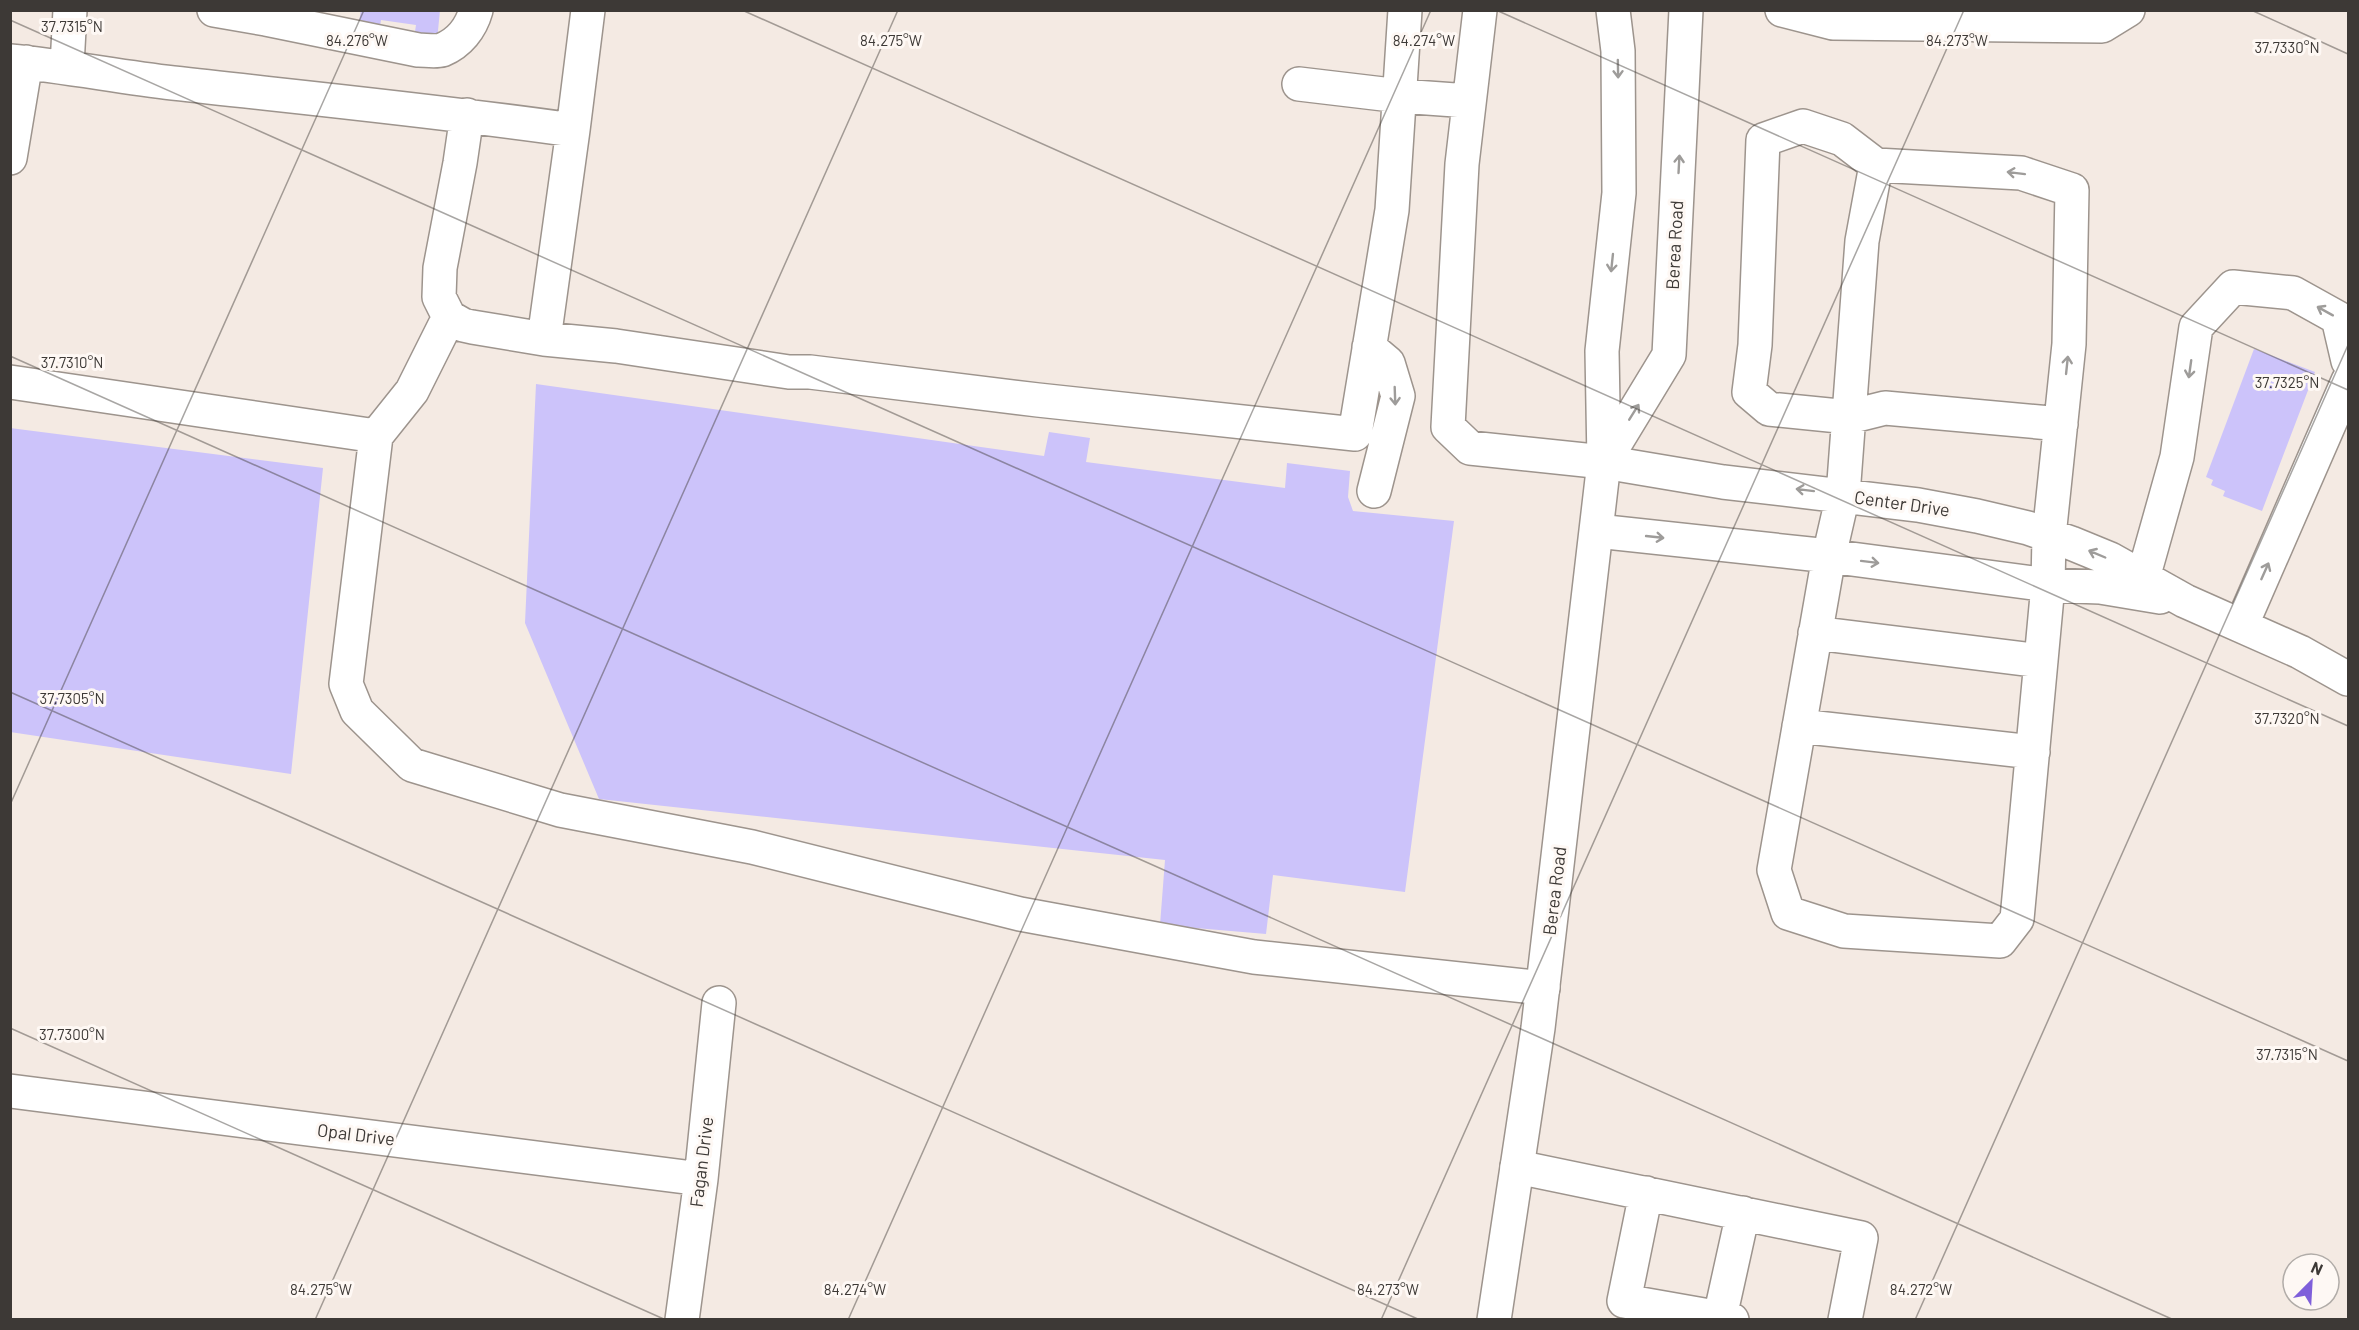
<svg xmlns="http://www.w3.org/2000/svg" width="2359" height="1330" viewBox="0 0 2359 1330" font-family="Barlow,sans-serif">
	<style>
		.building { fill: #ccc3fa }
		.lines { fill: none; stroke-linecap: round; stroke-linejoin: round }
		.minor-casing { stroke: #9d948d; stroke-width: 36 }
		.major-casing { stroke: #9d948d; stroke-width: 36 }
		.minor { stroke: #fff; stroke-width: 33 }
		.major { stroke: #fff; stroke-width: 33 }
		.oneway { stroke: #9e9c9a }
		.ticks { fill: none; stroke: #3d3936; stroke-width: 1.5; stroke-opacity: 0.45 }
		.labels { text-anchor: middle; stroke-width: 6; stroke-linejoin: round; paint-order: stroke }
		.street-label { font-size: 18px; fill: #3d3936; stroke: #fef8f4 }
		.ticks-label { font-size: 15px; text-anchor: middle; fill: #3d3936; stroke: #fef8f4; stroke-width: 6; stroke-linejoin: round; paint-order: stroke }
	</style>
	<rect width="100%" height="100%" fill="#f4eae3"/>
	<path class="building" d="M361,10H440L437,41L414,38L416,25L381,20L379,32L358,29Z
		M2254,349L2315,372L2262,511L2223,496L2225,491L2211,485L2213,480L2206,477Z
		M536,384L1044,456L1049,432L1090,438L1086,462L1285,488L1287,463L1350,471L1348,497L1353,511L1454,521L1405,892L1273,875L1266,934L1160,925L1165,860L599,799L525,623Z
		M10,428L323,468L291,774L10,732Z"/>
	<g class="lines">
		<g class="minor-casing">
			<path id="minor" d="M214,10L266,19L418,50C425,50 435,52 442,50C459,43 471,28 476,10
				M1480,10L1462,164L1448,427L1470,448L1604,462L1723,482L1918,505L1977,516L2028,528L2071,543L2110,559L2185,601L2300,652L2348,679
				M1782,10L1833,23L2102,26L2128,10
				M10,61C65,66 119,77 173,83C307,98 440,111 573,130L588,10
				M67,66L70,10
				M1299,84L1400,96L1469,101
				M467,115L460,163L440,268L439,297L449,317L463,325L472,327L544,339L616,346L789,372H810L1038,400L1355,434L1392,210L1405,10
				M10,158L26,62
				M1876,165L1862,241L1843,495L1829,556L1774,870L1788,913L1844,931L2000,941L2017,919L2048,585L2049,536L2069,344L2072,190L2021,173L1876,165L1842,139L1803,126L1763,140L1755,345L1749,392L1769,409L1849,417L1885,408L2061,424
				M544,339L573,130
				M1369,347L1388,363L1398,396L1374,491
				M10,382L376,436L412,391L449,317
				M376,436L346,684L357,711L412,765L560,810L752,847L1020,914L1254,957L1543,988
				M1597,531L1829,556L2048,585L2100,587L2160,597
				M2143,578L2177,457L2196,327L2233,287L2293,293L2338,318L2348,361
				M2242,624L2348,381
				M1815,633L2041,661
				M1799,726L2033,752
				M10,1091L701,1179
				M1517,1167L1861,1238L1845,1320
				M1646,1193L1624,1301L1732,1320
				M1720,1317L1743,1213
				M682,1320L701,1179L719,1003"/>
		</g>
		<g class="major-casing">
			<path id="major" d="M1604,462L1669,355L1686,10
				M1494,1320L1538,1028L1604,462L1602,351L1619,193L1618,51L1613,10"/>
		</g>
		<use href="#minor" class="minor"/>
		<use href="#major" class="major"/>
	</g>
	<defs><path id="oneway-shaft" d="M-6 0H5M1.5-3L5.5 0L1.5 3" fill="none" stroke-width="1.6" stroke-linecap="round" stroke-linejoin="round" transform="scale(1.5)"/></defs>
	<g class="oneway">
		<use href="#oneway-shaft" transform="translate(1618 69) rotate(89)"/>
		<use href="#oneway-shaft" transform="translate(1679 164) rotate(-87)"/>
		<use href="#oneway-shaft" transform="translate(2016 173) rotate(-173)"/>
		<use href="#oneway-shaft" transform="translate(1612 263) rotate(96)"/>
		<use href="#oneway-shaft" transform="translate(2325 311) rotate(-151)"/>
		<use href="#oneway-shaft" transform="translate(2067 365) rotate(-84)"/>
		<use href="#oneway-shaft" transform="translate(2190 369) rotate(98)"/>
		<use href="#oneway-shaft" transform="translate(1395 396) rotate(88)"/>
		<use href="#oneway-shaft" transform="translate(1634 412) rotate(-58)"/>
		<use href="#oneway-shaft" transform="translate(1805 490) rotate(-173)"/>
		<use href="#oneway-shaft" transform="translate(1655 537) rotate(6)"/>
		<use href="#oneway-shaft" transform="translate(2097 554) rotate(-157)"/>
		<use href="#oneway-shaft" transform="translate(1870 562) rotate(7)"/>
		<use href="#oneway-shaft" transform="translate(2265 571) rotate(-66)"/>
	</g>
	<path class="ticks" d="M742,10L2348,726M1496,10L2348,390M2251,10L2348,54M10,20L2348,1061M10,356L2174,1320M10,692L1420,1320M10,805L364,10M10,1028L666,1320M315,1320L898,10M848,1320L1431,10M1381,1320L1964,10M1915,1320L2348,345"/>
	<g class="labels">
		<g class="street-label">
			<text transform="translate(1675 245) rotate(-87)" y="6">Berea Road</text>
			<text transform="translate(1902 504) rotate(8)" y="6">Center Drive</text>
			<text transform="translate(1555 891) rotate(-83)" y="6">Berea Road</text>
			<text transform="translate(356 1135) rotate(7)" y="6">Opal Drive</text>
			<text transform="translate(702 1162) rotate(-83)" y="6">Fagan Drive</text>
		</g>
	</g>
	<g class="ticks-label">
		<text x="72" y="32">37.7315°N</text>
		<text x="357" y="46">84.276°W</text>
		<text x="891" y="46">84.275°W</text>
		<text x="1424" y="46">84.274°W</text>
		<text x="1957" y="46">84.273°W</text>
		<text x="2287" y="53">37.7330°N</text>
		<text x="72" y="368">37.7310°N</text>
		<text x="2287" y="388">37.7325°N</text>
		<text x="72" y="704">37.7305°N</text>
		<text x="2287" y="724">37.7320°N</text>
		<text x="72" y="1040">37.7300°N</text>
		<text x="2287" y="1060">37.7315°N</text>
		<text x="321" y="1295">84.275°W</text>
		<text x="855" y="1295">84.274°W</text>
		<text x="1388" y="1295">84.273°W</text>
		<text x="1921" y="1295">84.272°W</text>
	</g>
	<rect width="2359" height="1330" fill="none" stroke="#3d3936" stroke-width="24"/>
	<g transform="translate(2311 1282) rotate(24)"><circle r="28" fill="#fef8f4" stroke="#b1aca8" stroke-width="1.5"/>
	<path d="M0-4.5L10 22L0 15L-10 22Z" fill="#7f5fda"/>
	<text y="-9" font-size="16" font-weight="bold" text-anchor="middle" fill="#3d3936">N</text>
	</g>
</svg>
